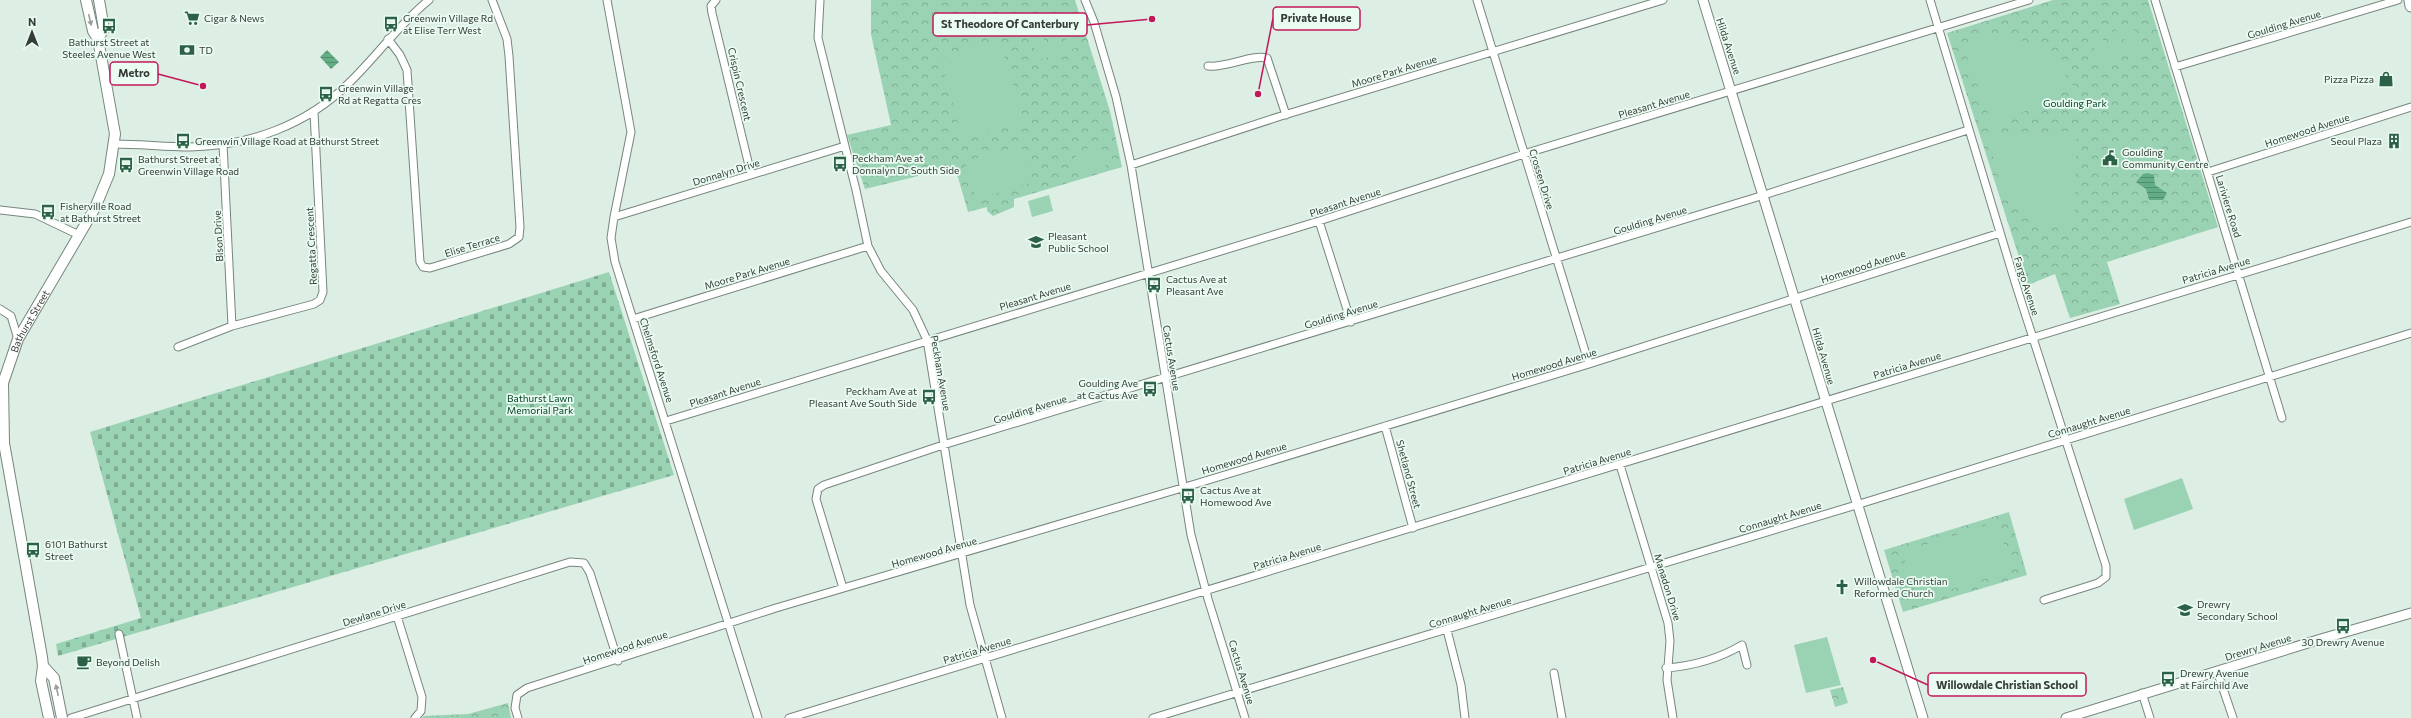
<svg xmlns="http://www.w3.org/2000/svg" width="2411" height="718" viewBox="0 0 2411 718" font-family="Commissioner,sans-serif">
	<style>
		.cemetery { fill: url(#cemetery-stones) }
		.park { fill: url(#park-crowns) }
		.pitch { fill: #9ad3b3 }
		.water { fill: url(#water-rules) }
		.lines { fill: none; stroke-linecap: round; stroke-linejoin: round }
		.minor-casing { stroke: #77867d; stroke-width: 9 }
		.tertiary-casing { stroke: #77867d; stroke-width: 11 }
		.secondary-casing { stroke: #77867d; stroke-width: 12 }
		.primary-casing { stroke: #77867d; stroke-width: 13 }
		.minor { stroke: #fff; stroke-width: 7 }
		.tertiary { stroke: #fff; stroke-width: 9 }
		.secondary { stroke: #fff; stroke-width: 10 }
		.primary { stroke: #fff; stroke-width: 11 }
		.oneway { fill: #9a9e9c }
		.labels { text-anchor: middle; stroke-width: 3.5; stroke-linejoin: round; paint-order: stroke }
		.poi-label { font-size: 10px; fill: #363c38; stroke: #eafbf1; text-anchor: start }
		.street-label { font-size: 10px; fill: #363c38; stroke: #eafbf1 }
		.park-label { font-size: 10px; fill: #004127; stroke: #eafbf1 }
		.leader { fill: none; stroke: #c2185b; stroke-width: 1.5 }
		.callout-dot { fill: #c2185b; stroke: #eafbf1; stroke-width: 1.5 }
		.callout { fill: #eafbf1; stroke: #c2185b; stroke-width: 1.5 }
		.callout-label { font-size: 11px; text-anchor: middle; font-weight: bold; fill: #363c38 }
	</style>
	<defs>
		<pattern id="cemetery-stones" width="16" height="16" patternUnits="userSpaceOnUse"><rect width="16" height="16" fill="#9ad3b3"/><path d="M2 7V4a2 2 0 0 1 4 0v3zM10 15v-3a2 2 0 0 1 4 0v3z" fill="#7eac93"/></pattern>
		<pattern id="park-crowns" width="20" height="18" patternUnits="userSpaceOnUse"><rect width="20" height="18" fill="#9ad3b3"/><path d="M2 6a3 3 0 1 1 6 0M12 15a3 3 0 1 1 6 0" fill="none" stroke="#7eac93"/></pattern>
		<pattern id="water-rules" width="6" height="5" patternUnits="userSpaceOnUse"><rect width="6" height="5" fill="#62ad85"/><path d="M0 2.5h6" fill="none" stroke="#528e6e"/></pattern>
	</defs>
	<rect width="100%" height="100%" fill="#ddeee4"/>
	<path class="cemetery" d="M609,272L674,475L58,656L56,644L141,618L90,432Z"/>
	<path class="park" d="M871,0H1075L1110,111L1122,167L1014,199V207L993,216L987,211V207L968,212L955,167L865,189L847,135L891,125L871,34Z
		M2053,0H2148L2218,227L2107,262L2120,304L2070,318L2055,274L2028,285L1947,33Z
		M2009,512L2027,575L1903,612L1884,550Z
		M1843,687L1848,703L1835,707L1830,690Z
		M508,703L511,718H422L424,716L468,714Z"/>
	<path class="pitch" d="M1073,23L1080,47L1069,50L1062,26Z
		M2133,25L2140,50L2129,54L2121,29Z
		M1057,27L1065,52L1053,55L1046,31Z
		M2117,30L2125,55L2113,58L2106,34Z
		M1042,32L1049,57L1038,60L1031,36Z
		M2102,35L2110,60L2098,63L2091,39Z
		M1989,36L2015,38L2048,51L2074,87L1993,127L1963,46Z
		M999,39L1024,121L962,139L941,58Z
		M2077,131L2074,225H2046L2015,209L2001,190L1988,135Z
		M1097,144L1106,165L1104,168L1083,175L1075,154Z
		M1021,145L1033,182L976,199L965,162Z
		M1049,195L1053,211L1032,217L1028,201Z
		M2182,478L2193,509L2134,530L2124,499Z
		M1997,522L2012,570L1918,600L1902,552Z
		M1827,637L1841,685L1806,693L1794,645Z"/>
	<path class="water" d="M327,50L339,62L331,69L320,57Z
		M2148,173L2154,175L2155,185L2167,193L2163,200H2149L2146,189L2136,182L2143,174Z"/>
	<g class="lines">
		<g class="minor-casing">
			<path id="minor" d="M607,0L631,132L614,217L611,238L615,262L758,718
				M716,0L711,6L712,13L751,174
				M820,0L818,38L856,190L868,246L881,271L913,310L927,340L970,605L1002,718
				M1085,0L1094,22L1116,97L1131,165L1191,535L1208,599L1245,718
				M1477,0L1589,364
				M1930,0L2015,282L2106,566V577L2098,583L2044,600
				M2155,0L2282,418
				M388,39L400,55L407,70L420,262L423,267L430,268L509,244L519,237L520,227L509,56L507,39L492,0
				M1208,66C1227,68 1251,54 1267,58L1286,115
				M2175,67L2398,0
				M114,144C140,144 165,147 190,147C249,146 307,125 349,83C377,56 399,24 429,0
				M223,144L232,326
				M1131,165L1281,116L1663,0
				M2208,172L2411,107
				M0,210L35,214L79,235
				M614,217L845,146
				M1319,221L1351,322
				M0,309L11,316L18,339
				M633,319L868,246
				M178,347L232,326L314,304L320,300L323,292L314,112
				M666,421L1319,221L1524,154L2029,0
				M1385,426L1413,528
				M1620,465L1668,623L1670,641L1667,680L1673,718
				M843,588L816,499L818,489L824,485L943,445L1764,195L1968,130
				M397,616L422,697L421,711L415,718
				M1447,630L1461,685L1465,718
				M119,634L137,718
				M1666,668C1692,666 1720,658 1742,645L1747,665
				M2217,671L2233,718
				M1554,673L1562,718
				M2142,693L2150,718
				M71,718L570,562L584,563L590,573L618,661
				M518,718L515,708L517,695L527,688L776,608L1182,488L1589,364L2000,233
				M789,718L2411,222
				M1153,718L1866,502L2411,333"/>
		</g>
		<g class="tertiary-casing">
			<path id="tertiary" d="M1703,0L1923,718
				M2066,718L2321,639L2411,613"/>
		</g>
		<g class="secondary-casing">
			<g id="secondary">
				<path d="M98,39L104,29L99,0"/>
				<path d="M43,666L54,678L62,718"/>
				<path id="s1" d="M49,718L41,681L43,666L42,657L4,443L3,383L18,339L95,208L109,174L115,134L98,39L93,31L86,0"/>
			</g>
		</g>
		<g class="primary-casing">
			<path id="primary" d="M2410,0L2411,6"/>
		</g>
		<use href="#minor" class="minor"/>
		<use href="#tertiary" class="tertiary"/>
		<use href="#secondary" class="secondary"/>
		<use href="#primary" class="primary"/>
	</g>
	<defs><path id="oneway-solid" d="M-6-.8H1V-3.2L6.5 0L1 3.2V.8H-6Z"/></defs>
	<g class="oneway">
		<use href="#oneway-solid" transform="translate(90 20) rotate(77)"/>
		<use href="#oneway-solid" transform="translate(57 690) rotate(-102)"/>
	</g>
	<defs>
		<g id="supermarket-bare" transform="scale(1.2)"><path d="M-6-5.5h2.5l.6 2H6L4.5 2H-2.5L-4.4-4H-6ZM-1.5 3.2a1.3 1.3 0 1 0 .1 0ZM3 3.2a1.3 1.3 0 1 0 .1 0Z" fill="#2d6147" stroke="#eafbf1" stroke-width="2.5" paint-order="stroke"/></g>
		<g id="bus-bare" transform="scale(1.2)"><path d="M-5-6H5V4H4V6H2V4H-2V6H-4V4H-5ZM-3.5-4V0h7V-4ZM-3.5 1.2v1.5H-2V1.2ZM2 1.2v1.5H3.5V1.2Z" fill="#2d6147" stroke="#eafbf1" stroke-width="2.5" paint-order="stroke"/></g>
		<g id="bank-bare" transform="scale(1.2)"><path d="M-6-4H6V4H-6ZM0-2.3a2.3 2.3 0 1 0 0 4.6a2.3 2.3 0 1 0 0-4.6Z" fill="#2d6147" stroke="#eafbf1" stroke-width="2.5" paint-order="stroke"/></g>
		<g id="shop-bare" transform="scale(1.2)"><path d="M-5-2.5h2.3a2.7 3.5 0 0 1 5.4 0H5L5.5 6h-11ZM-1.5-2.5h3a1.5 2.3 0 0 0-3 0Z" fill="#2d6147" stroke="#eafbf1" stroke-width="2.5" paint-order="stroke"/></g>
		<g id="building-bare" transform="scale(1.2)"><path d="M-4-6H4V6H1V3H-1V6H-4ZM-2.5-4.3h1.7v1.8h-1.7ZM.8-4.3h1.7v1.8H.8ZM-2.5-1h1.7V.8h-1.7ZM.8-1h1.7V.8H.8Z" fill="#2d6147" stroke="#eafbf1" stroke-width="2.5" paint-order="stroke"/></g>
		<g id="civic-bare" transform="scale(1.2)"><path d="M-.6-6.5H3V-4.5H.6V-3L4-1V1h2V6H-6V1h2V-1L-.6-3ZM-1.2 2.5V6h2.4V2.5Z" fill="#2d6147" stroke="#eafbf1" stroke-width="2.5" paint-order="stroke"/></g>
		<g id="school-bare" transform="scale(1.2)"><path d="M0-5L7-2L0 1L-7-2ZM-4 1L0 2.5L4 1V4Q0 6-4 4Z" fill="#2d6147" stroke="#eafbf1" stroke-width="2.5" paint-order="stroke"/></g>
		<g id="church-bare" transform="scale(1.2)"><path d="M-1.2-6h2.4v3.5h3.3v2.4h-3.3V6h-2.4V-.1h-3.3v-2.4h3.3Z" fill="#2d6147" stroke="#eafbf1" stroke-width="2.5" paint-order="stroke"/></g>
		<g id="cafe-bare" transform="scale(1.2)"><path d="M-5.5-4.5H6V0H3Q3 3.5 0 3.5H-2.5Q-5.5 3.5-5.5 0ZM3-3.2v2h1.7v-2ZM-6 4.5H4V6H-6Z" fill="#2d6147" stroke="#eafbf1" stroke-width="2.5" paint-order="stroke"/></g>
	</defs>
	<g fill-rule="evenodd">
		<use href="#supermarket-bare" x="192" y="18"/>
		<use href="#bus-bare" x="391" y="24"/>
		<use href="#bus-bare" x="109" y="26"/>
		<use href="#bank-bare" x="187" y="50"/>
		<use href="#shop-bare" x="2386" y="79"/>
		<use href="#bus-bare" x="326" y="94"/>
		<use href="#bus-bare" x="183" y="141"/>
		<use href="#building-bare" x="2394" y="141"/>
		<use href="#civic-bare" x="2110" y="158"/>
		<use href="#bus-bare" x="840" y="164"/>
		<use href="#bus-bare" x="126" y="165"/>
		<use href="#bus-bare" x="48" y="212"/>
		<use href="#school-bare" x="1036" y="242"/>
		<use href="#bus-bare" x="1154" y="285"/>
		<use href="#bus-bare" x="1150" y="389"/>
		<use href="#bus-bare" x="929" y="397"/>
		<use href="#bus-bare" x="1188" y="496"/>
		<use href="#bus-bare" x="33" y="550"/>
		<use href="#church-bare" x="1842" y="587"/>
		<use href="#school-bare" x="2185" y="610"/>
		<use href="#bus-bare" x="2343" y="626"/>
		<use href="#cafe-bare" x="84" y="662"/>
		<use href="#bus-bare" x="2168" y="679"/>
	</g>
	<g class="labels">
		<g class="poi-label">
			<text x="204" y="22">Cigar &amp; News</text>
			<text x="403" y="22">Greenwin Village Rd<tspan x="403" dy="12">at Elise Terr West</tspan></text>
			<text x="109" y="46" text-anchor="middle">Bathurst Street at<tspan x="109" dy="12">Steeles Avenue West</tspan></text>
			<text x="199" y="54">TD</text>
			<text x="2374" y="83" text-anchor="end">Pizza Pizza</text>
			<text x="338" y="92">Greenwin Village<tspan x="338" dy="12">Rd at Regatta Cres</tspan></text>
			<text x="195" y="145">Greenwin Village Road at Bathurst Street</text>
			<text x="2382" y="145" text-anchor="end">Seoul Plaza</text>
			<text x="2122" y="156">Goulding<tspan x="2122" dy="12">Community Centre</tspan></text>
			<text x="852" y="162">Peckham Ave at<tspan x="852" dy="12">Donnalyn Dr South Side</tspan></text>
			<text x="138" y="163">Bathurst Street at<tspan x="138" dy="12">Greenwin Village Road</tspan></text>
			<text x="60" y="210">Fisherville Road<tspan x="60" dy="12">at Bathurst Street</tspan></text>
			<text x="1048" y="240">Pleasant<tspan x="1048" dy="12">Public School</tspan></text>
			<text x="1166" y="283">Cactus Ave at<tspan x="1166" dy="12">Pleasant Ave</tspan></text>
			<text x="1138" y="387" text-anchor="end">Goulding Ave<tspan x="1138" dy="12">at Cactus Ave</tspan></text>
			<text x="917" y="395" text-anchor="end">Peckham Ave at<tspan x="917" dy="12">Pleasant Ave South Side</tspan></text>
			<text x="1200" y="494">Cactus Ave at<tspan x="1200" dy="12">Homewood Ave</tspan></text>
			<text x="45" y="548">6101 Bathurst<tspan x="45" dy="12">Street</tspan></text>
			<text x="1854" y="585">Willowdale Christian<tspan x="1854" dy="12">Reformed Church</tspan></text>
			<text x="2197" y="608">Drewry<tspan x="2197" dy="12">Secondary School</tspan></text>
			<text x="2343" y="646" text-anchor="middle">30 Drewry Avenue</text>
			<text x="96" y="666">Beyond Delish</text>
			<text x="2180" y="677">Drewry Avenue<tspan x="2180" dy="12">at Fairchild Ave</tspan></text>
		</g>
		<g class="street-label">
			<text transform="translate(2284 24) rotate(-17)" y="4">Goulding Avenue</text>
			<text transform="translate(1729 46) rotate(72)" y="4">Hilda Avenue</text>
			<text transform="translate(1394 71) rotate(-17)" y="4">Moore Park Avenue</text>
			<text transform="translate(740 84) rotate(77)" y="4">Crispin Crescent</text>
			<text transform="translate(1654 104) rotate(-17)" y="4">Pleasant Avenue</text>
			<text transform="translate(2307 130) rotate(-18)" y="4">Homewood Avenue</text>
			<text transform="translate(726 172) rotate(-17)" y="4">Donnalyn Drive</text>
			<text transform="translate(1542 179) rotate(73)" y="4">Crossen Drive</text>
			<text transform="translate(1345 202) rotate(-18)" y="4">Pleasant Avenue</text>
			<text transform="translate(2229 206) rotate(73)" y="4">Lariviere Road</text>
			<text transform="translate(1650 220) rotate(-17)" y="4">Goulding Avenue</text>
			<text transform="translate(218 236) rotate(-93)" y="4">Bison Drive</text>
			<text transform="translate(472 245) rotate(-17)" y="4">Elise Terrace</text>
			<text transform="translate(311 246) rotate(-93)" y="4">Regatta Crescent</text>
			<text transform="translate(1863 266) rotate(-18)" y="4">Homewood Avenue</text>
			<text transform="translate(2216 270) rotate(-17)" y="4">Patricia Avenue</text>
			<text transform="translate(747 273) rotate(-17)" y="4">Moore Park Avenue</text>
			<text transform="translate(2027 286) rotate(72)" y="4">Fargo Avenue</text>
			<text transform="translate(1035 296) rotate(-17)" y="4">Pleasant Avenue</text>
			<text transform="translate(1341 314) rotate(-17)" y="4">Goulding Avenue</text>
			<text dy="4" stroke="none"><textPath href="#s1" startOffset="407">Bathurst Street</textPath></text>
			<text transform="translate(1824 356) rotate(74)" y="4">Hilda Avenue</text>
			<text transform="translate(1172 358) rotate(81)" y="4">Cactus Avenue</text>
			<text transform="translate(657 360) rotate(72)" y="4">Chelmsford Avenue</text>
			<text transform="translate(1554 364) rotate(-17)" y="4">Homewood Avenue</text>
			<text transform="translate(1907 365) rotate(-17)" y="4">Patricia Avenue</text>
			<text transform="translate(941 373) rotate(80)" y="4">Peckham Avenue</text>
			<text transform="translate(725 392) rotate(-18)" y="4">Pleasant Avenue</text>
			<text transform="translate(1030 409) rotate(-17)" y="4">Goulding Avenue</text>
			<text transform="translate(2089 422) rotate(-17)" y="4">Connaught Avenue</text>
			<text transform="translate(1244 458) rotate(-17)" y="4">Homewood Avenue</text>
			<text transform="translate(1597 461) rotate(-17)" y="4">Patricia Avenue</text>
			<text transform="translate(1409 474) rotate(75)" y="4">Shetland Street</text>
			<text transform="translate(1780 517) rotate(-17)" y="4">Connaught Avenue</text>
			<text transform="translate(934 552) rotate(-16)" y="4">Homewood Avenue</text>
			<text transform="translate(1287 556) rotate(-17)" y="4">Patricia Avenue</text>
			<text transform="translate(1668 587) rotate(73)" y="4">Manadon Drive</text>
			<text transform="translate(1470 612) rotate(-17)" y="4">Connaught Avenue</text>
			<text transform="translate(374 613) rotate(-17)" y="4">Dewlane Drive</text>
			<text transform="translate(625 647) rotate(-18)" y="4">Homewood Avenue</text>
			<text transform="translate(2258 647) rotate(-17)" y="4">Drewry Avenue</text>
			<text transform="translate(977 650) rotate(-17)" y="4">Patricia Avenue</text>
			<text transform="translate(1242 672) rotate(73)" y="4">Cactus Avenue</text>
		</g>
		<g class="park-label">
			<text x="2075" y="107">Goulding Park</text>
			<text x="540" y="402">Bathurst Lawn<tspan x="540" dy="12">Memorial Park</tspan></text>
		</g>
	</g>
	<path class="leader" d="M1258 94L1273 18M1152 19L1087 25M203 86L158 74M1873 660L1928 685"/>
	<g class="callout-dot">
		<circle cx="1258" cy="94" r="4"/>
		<circle cx="1152" cy="19" r="4"/>
		<circle cx="203" cy="86" r="4"/>
		<circle cx="1873" cy="660" r="4"/>
	</g>
	<g class="callout">
		<rect x="1273" y="7" width="87" height="23" rx="4"/>
		<rect x="933" y="13" width="154" height="23" rx="4"/>
		<rect x="110" y="62" width="48" height="23" rx="4"/>
		<rect x="1928" y="673" width="158" height="23" rx="4"/>
	</g>
	<g class="callout-label">
		<text x="1316" y="22">Private House</text>
		<text x="1010" y="28">St Theodore Of Canterbury</text>
		<text x="134" y="77">Metro</text>
		<text x="2007" y="689">Willowdale Christian School</text>
	</g>
	<g transform="translate(32 32)" stroke="#eafbf1" stroke-width="3" paint-order="stroke">
	<path d="M0-3L7 15L0 10L-7 15Z" fill="#363c38"/>
	<text y="-6" font-size="11" font-weight="bold" text-anchor="middle" fill="#363c38">N</text>
	</g>
</svg>
